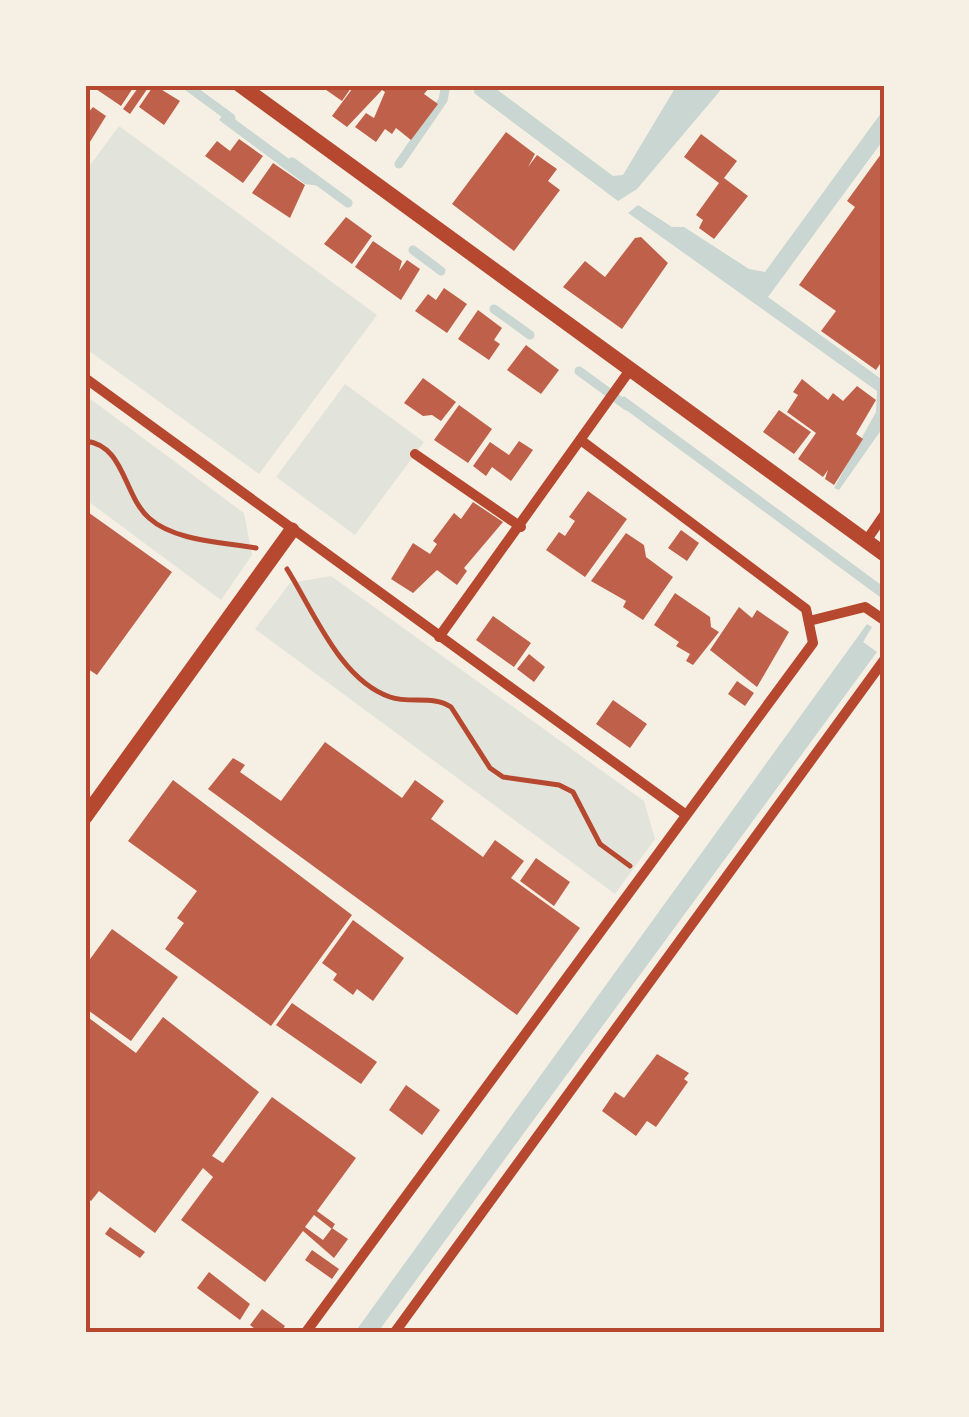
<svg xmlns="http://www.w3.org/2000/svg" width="969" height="1417" viewBox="0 0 969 1417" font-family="Mulish,sans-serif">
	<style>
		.green { fill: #e2e4dc }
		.water { fill: #c9d6d2 }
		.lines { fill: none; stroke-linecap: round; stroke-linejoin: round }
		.stream { stroke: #c9d6d2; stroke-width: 9 }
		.building { fill: #bf614a }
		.path { stroke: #b5482f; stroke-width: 5 }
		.minor { stroke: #b5482f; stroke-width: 10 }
		.tertiary { stroke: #b5482f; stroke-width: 15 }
		.neatline { fill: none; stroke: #b5482f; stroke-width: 4 }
	</style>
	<rect width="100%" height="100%" fill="#f6efe4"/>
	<path class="green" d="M119,126L377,315L259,474L85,348V172Z
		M345,384L424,442L355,535L276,477Z
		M85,395L244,513L252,555L221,600L85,499Z
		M331,576L644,801L655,839L615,894L255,629L290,583Z"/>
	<path class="water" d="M475,85H491L613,176L623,175L677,85H725L637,189L618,201L474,93Z
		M884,109V139L768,297L884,381V426L839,490L834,488L876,412L877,391L628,213L638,205L672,227H684L749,269L765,272Z
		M225,112L300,167L298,171L320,186L305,184L219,120Z
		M624,396L884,587V600L618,404Z
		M867,624L872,627L863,642L877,652L871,660L378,1332H355Z"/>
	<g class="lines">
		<path class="stream" d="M186,85L231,118
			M292,162L348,203
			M399,164L443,100L446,85
			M413,250L441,271
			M494,309L530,335
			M579,371L627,406"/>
	</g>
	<path class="building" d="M90,85H135L121,106Z
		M140,85H150L130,114L123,109Z
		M154,85L180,101L164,125L139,107Z
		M319,85H353L342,101Z
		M355,85H390L391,90L395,85H425L429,88L424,94L438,104L411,140L396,128L392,134L385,129L376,142L355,127L366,113L374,118L385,92L382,90L347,127L332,116Z
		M93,107L106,116L85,150V116Z
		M506,132L535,154L528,167L537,155L557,169L548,181L560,190L514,251L452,204Z
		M701,134L737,161L724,178L748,196L714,239L699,228L703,220L696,215L719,183L684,157Z
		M239,139L263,156L243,183L205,156L217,141L230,151Z
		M884,150V358L876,370L821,331L836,311L799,285L855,207L847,201Z
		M273,163L305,185L290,218L252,193Z
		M346,217L372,236L352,264L324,244Z
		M641,237L668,263L622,329L563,287L585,261L605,277L635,238Z
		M373,241L402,261L399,271L407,260L420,269L401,300L355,267Z
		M444,288L467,304L447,333L415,311L428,294L436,300Z
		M478,310L502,328L494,340L500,344L489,360L458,339Z
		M526,345L559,370L541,394L507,370Z
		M423,378L456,402L441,421L432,415L423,416L404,403Z
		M802,379L828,400L833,393L843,401L857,386L876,400L856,434L863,439L834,485L825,479L828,470L823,477L798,459L816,433L787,412L798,395L793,392Z
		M459,405L492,429L468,463L434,440Z
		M779,410L811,432L794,454L763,432Z
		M519,441L533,450L511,481L492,467L486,476L473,466L490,442L509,455Z
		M588,491L627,519L585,577L546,550L559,532L565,536L575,521L569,517Z
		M473,502L503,522L464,568L467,571L457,585L437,570L413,593L391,579L413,543L430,554L437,544L433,541L454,513L461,519Z
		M85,510L172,572L97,675L85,667Z
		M681,530L699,543L687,561L668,548Z
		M626,533L644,545L646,557L673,577L643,620L623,607L626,601L591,581Z
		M675,593L710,617L711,627L719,632L693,665L686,661L690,654L676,646L679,642L654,625Z
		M739,607L752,618L757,610L789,632L757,687L710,650Z
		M493,616L531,643L514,667L476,640Z
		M529,654L545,667L534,682L517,669Z
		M737,681L754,693L745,706L728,694Z
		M613,700L647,724L630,748L596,724Z
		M325,742L402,798L415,780L444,801L431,819L483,857L495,840L524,861L511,878L580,928L517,1015L208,789L233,758L245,765L240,772L281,801Z
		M173,780L352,915L271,1026L165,949L184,923L177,918L197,891L128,841Z
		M536,858L570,882L554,906L520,881Z
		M353,920L404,958L373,1001L357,989L353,995L333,980L337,974L322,963Z
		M112,929L178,977L131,1041L85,1008V966Z
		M292,1003L377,1062L361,1084L276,1025Z
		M85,1015L136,1053L163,1017L259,1092L212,1156L223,1163L272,1097L356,1158L317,1211L335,1224L332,1229L314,1215L305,1227L323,1240L332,1228L348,1239L334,1258L303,1231L265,1282L181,1220L213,1177L203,1168L155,1233L99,1191L91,1201L85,1196Z
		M657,1054L689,1073L684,1079L688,1082L656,1127L647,1121L636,1136L602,1111L615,1092L624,1098Z
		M406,1085L440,1110L422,1135L389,1110Z
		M110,1227L145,1252L140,1258L105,1234Z
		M312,1250L339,1269L332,1279L305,1260Z
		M209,1272L250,1304L240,1320L197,1288Z
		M262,1309L285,1326L281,1332H259L250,1325Z"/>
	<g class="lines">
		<path class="path" d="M85,441C125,445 123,495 149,518C174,541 223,542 256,548
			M287,569C313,610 340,680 390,697C410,704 433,695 451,707L490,768L503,777L559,785L573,792L600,844L630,866"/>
		<path class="minor" d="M85,378L685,814
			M415,454L521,527
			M866,541L884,515
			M809,621L865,607L884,620
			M439,637L630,370
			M306,1332L813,643L806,609L582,441
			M395,1332L884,660"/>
		<path class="tertiary" d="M240,85L884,554
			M85,817L292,530"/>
	</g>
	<rect width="969" height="1417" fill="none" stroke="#f6efe4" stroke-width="175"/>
	<rect x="88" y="88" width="794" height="1242" class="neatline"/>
</svg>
